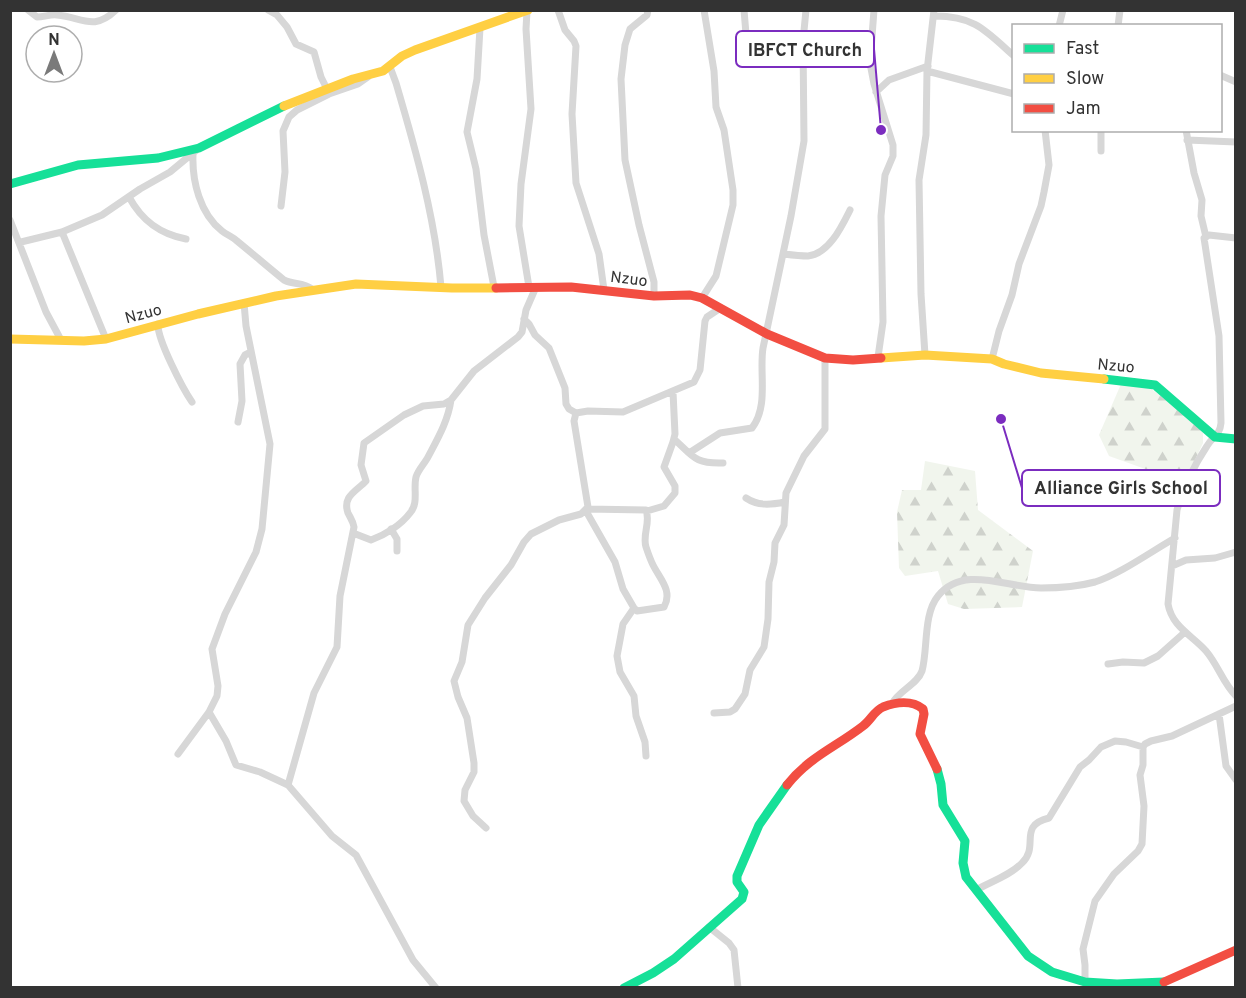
<svg xmlns="http://www.w3.org/2000/svg" width="1246" height="998" viewBox="0 0 1246 998" font-family="Overpass,sans-serif">
	<style>
		.forest { fill: url(#forest-firs) }
		.lines { fill: none; stroke-linecap: round; stroke-linejoin: round }
		.street { stroke: #d7d7d7; stroke-width: 7 }
		.fast { stroke: #16e098; stroke-width: 9 }
		.slow { stroke: #ffcf43; stroke-width: 9 }
		.jam { stroke: #f24e42; stroke-width: 9 }
		.labels { text-anchor: middle; stroke-width: 6; stroke-linejoin: round; paint-order: stroke }
		.street-label { font-size: 16px; fill: #333; stroke: #fff }
		.leader { fill: none; stroke: #7b2cbf; stroke-width: 2 }
		.callout-dot { fill: #7b2cbf; stroke: #fff; stroke-width: 2 }
		.callout { fill: #fff; stroke: #7b2cbf; stroke-width: 2 }
		.callout-label { font-size: 18px; text-anchor: middle; font-weight: bold; fill: #333 }
	</style>
	<defs>
		<pattern id="forest-firs" width="22" height="20" patternUnits="userSpaceOnUse" patternTransform="scale(1.5)"><rect width="22" height="20" fill="#f1f5ed"/><path d="M5 1l3.5 6h-7zM16 11l3.5 6h-7z" fill="#cfd2cc"/></pattern>
	</defs>
	<rect width="100%" height="100%" fill="#fff"/>
	<path class="forest" d="M1121,384L1149,387L1194,422L1203,433V443L1187,477L1176,480L1109,456L1099,435Z
		M925,461L975,471L978,510L1033,551L1022,607L964,609L948,604L938,571L905,576L899,568L897,512L902,490H921Z"/>
	<g class="lines">
		<path class="street" d="M28,10L37,17C44,17 51,14 57,15C82,17 93,32 116,10
			M268,10L277,15L287,27L296,44L314,52L321,77L327,89
			M558,10L565,30L574,41L576,46L572,114L576,183L599,254L604,290
			M648,10L647,15L630,29L625,45L621,79L625,160L639,225L654,282V296
			M744,10L746,34
			M874,10L870,63L874,84L893,145V156L885,175L881,216L883,322L878,357
			M527,11L526,29L531,109L521,184L519,226L529,287
			M935,16C975,16 986,31 1014,56
			M1059,26L1063,10
			M1118,26L1120,10
			M480,28L477,79L467,132L476,169L484,235L494,287
			M390,67L396,83C416,151 435,217 441,287
			M927,71L1014,94
			M1220,75L1236,82
			M876,92L889,80L928,66
			M1101,130V151
			M1186,130L1194,173L1202,200L1201,216L1206,237
			M1187,140L1236,142
			M193,155C192,181 200,214 222,231C227,235 233,237 237,241C253,254 268,267 284,280C294,285 303,282 312,289
			M129,197C142,221 160,234 186,239
			M281,206L285,172L283,131L289,117L297,110L329,94L358,84L368,77
			M10,220L46,312L61,340
			M62,232L106,339
			M1236,238L1209,235L1204,238L1219,336L1221,423C1220,435 1213,436 1207,446C1195,464 1183,488 1177,510L1168,604C1172,627 1192,635 1206,651C1218,665 1223,683 1236,696
			M21,242L62,232L102,215L140,189L170,172L199,148
			M784,254C792,255 800,256 808,256C829,254 842,226 850,210
			M702,298L716,276L733,205V190L724,130L716,107L714,71L704,10
			M524,319L529,324L535,335L549,348L565,388L566,404L569,409L576,413
			M158,324C157,339 183,389 192,402
			M925,355L921,294L919,180L926,135L927,71L934,10
			M992,359L999,331L1012,295L1019,264L1041,206L1044,192L1049,165L1045,130
			M238,422L242,401L240,364L245,355L251,352
			M674,439C693,456 694,464 723,463
			M689,453L720,433L752,428C769,406 759,373 763,348L791,216L804,141L803,41L806,10
			M746,498C758,506 770,505 785,502
			M586,511L615,562L623,589L634,608L637,611L664,607C673,591 660,579 653,565C650,559 648,553 646,547C642,535 651,522 646,510L587,509
			M647,511L664,506L675,493V486L664,467L673,442L675,434L673,392
			M391,529L397,539V551
			M353,533L371,540C385,535 401,525 410,513C419,503 413,489 416,477C418,470 425,463 428,457C438,438 448,421 451,400
			M1172,566L1186,560L1215,558L1236,552
			M634,608L623,624L617,656L620,672L634,696L636,716L645,742L646,756
			M1108,664L1123,662L1144,663L1158,656L1185,632
			M892,704C898,691 917,685 922,671C928,650 923,614 938,596C964,564 1007,588 1041,588C1058,588 1080,586 1095,582C1120,574 1152,551 1175,538
			M209,712L226,741L236,765L260,772L288,785L332,836L356,855L413,960L436,988
			M714,713L730,712L735,709L745,694L750,670L764,647L768,619L769,582L774,562L775,543L784,525L786,493L804,456L825,429V358
			M1219,714L1226,766L1236,780
			M178,754L209,712L217,696L218,686L212,649L225,614L256,552L262,529L270,444L246,326L244,303
			M288,785L314,693L337,647L340,596L354,527C353,521 351,519 348,513C342,496 357,491 366,481L361,465L364,443L404,415L423,406L444,404L451,400L474,371L518,337L522,332L526,310L536,287
			M486,828L473,816L464,801L465,790L474,772V763L467,718L458,697L454,681L462,662L468,625L485,598L511,565L524,542L531,534L559,520L581,514L588,507L574,421L576,413L588,411L623,412L694,382L700,370L705,321L707,317L719,309
			M976,890C990,882 1011,875 1022,863C1040,846 1017,826 1049,818L1080,767L1089,760L1101,747L1115,741L1126,742L1143,747
			M709,927L729,943L734,950L738,988
			M1085,982V965L1083,949L1095,901L1114,874L1138,851L1142,844L1144,806L1140,775L1143,765V747L1145,744L1151,741L1172,736L1236,706"/>
		<path class="fast" d="M10,184L78,165L158,158L199,148L284,106
			M1104,379L1155,385L1215,437L1236,439
			M937,769L941,784L943,805L965,841L963,863L966,877L1028,956L1052,972L1085,982L1117,984L1164,982
			M624,988L653,973L674,959L742,899L744,892L737,882V876L759,825L787,785"/>
		<path class="slow" d="M284,106L353,79L383,71L402,56L415,50L528,10
			M10,339L84,341L106,339L198,314L276,296L356,284L452,288H496
			M881,358L925,355L992,359L1004,364L1041,373L1104,379"/>
		<path class="jam" d="M496,288L571,287L654,296L690,295L702,298L767,334L825,358L853,360L881,358
			M787,785C809,757 836,747 863,726C871,720 874,711 883,707C896,702 912,700 923,709L924,714L920,734L937,769
			M1164,982L1236,950"/>
	</g>
	<g class="labels">
		<g class="street-label">
			<text transform="translate(629 278) rotate(7)" y="6">Nzuo</text>
			<text transform="translate(143 313) rotate(-15)" y="6">Nzuo</text>
			<text transform="translate(1116 365) rotate(5)" y="6">Nzuo</text>
		</g>
	</g>
	<path class="leader" d="M881 130L874 49M1001 419L1022 488"/>
	<g class="callout-dot">
		<circle cx="881" cy="130" r="6"/>
		<circle cx="1001" cy="419" r="6"/>
	</g>
	<g class="callout">
		<rect x="736" y="31" width="138" height="36" rx="6"/>
		<rect x="1022" y="470" width="198" height="36" rx="6"/>
	</g>
	<g class="callout-label">
		<text x="805" y="56">IBFCT Church</text>
		<text x="1121" y="494">Alliance Girls School</text>
	</g>
	<rect width="1246" height="998" fill="none" stroke="#333333" stroke-width="24"/>
	<rect x="1012" y="24" width="210" height="108" fill="#ffffff" stroke="#adadad" stroke-width="1.5"/>
	<rect x="1024" y="44" width="30" height="9" fill="#16e098" stroke="#adadad" stroke-width="1.5"/>
	<text x="1066" y="54" font-size="18" fill="#333333">Fast</text>
	<rect x="1024" y="74" width="30" height="9" fill="#ffcf43" stroke="#adadad" stroke-width="1.5"/>
	<text x="1066" y="84" font-size="18" fill="#333333">Slow</text>
	<rect x="1024" y="104" width="30" height="9" fill="#f24e42" stroke="#adadad" stroke-width="1.5"/>
	<text x="1066" y="114" font-size="18" fill="#333333">Jam</text>
	<g transform="translate(54 54)"><circle r="28" fill="#ffffff" stroke="#adadad" stroke-width="1.5"/>
	<path d="M0-4.5L10 22L0 15L-10 22Z" fill="#7a7a7a"/>
	<text y="-9" font-size="16" font-weight="bold" text-anchor="middle" fill="#333333">N</text>
	</g>
</svg>
